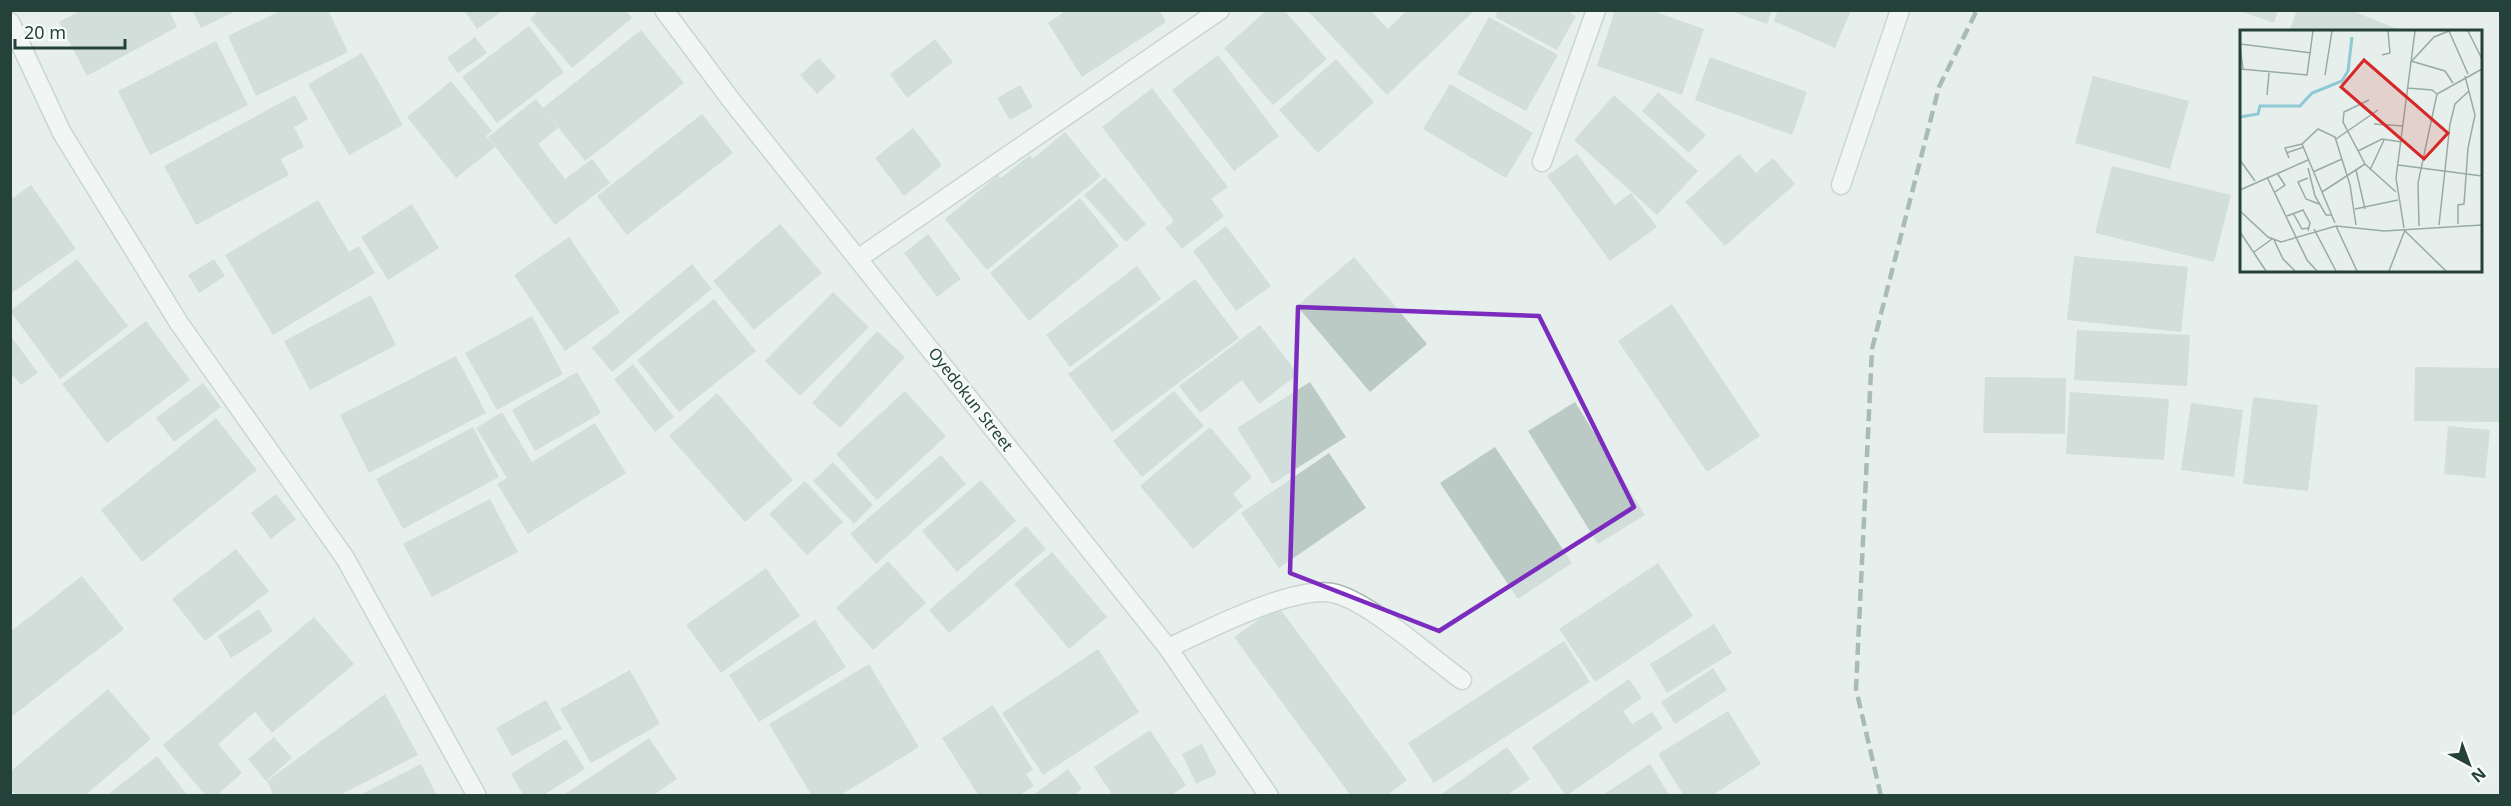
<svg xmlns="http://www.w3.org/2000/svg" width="2511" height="806" viewBox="0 0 2511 806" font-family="'Noto Sans',sans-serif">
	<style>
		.building { fill: #bbcac4 }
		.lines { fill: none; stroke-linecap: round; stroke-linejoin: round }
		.minor-casing { stroke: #a8b8b2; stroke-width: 21 }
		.tertiary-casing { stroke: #a8b8b2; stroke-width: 21 }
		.minor { stroke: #fff; stroke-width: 18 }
		.tertiary { stroke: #fff; stroke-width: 18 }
		.rail { stroke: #5f7d75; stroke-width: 4.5; stroke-dasharray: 12 6; stroke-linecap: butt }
		.marked { fill: none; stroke: #7b2cbf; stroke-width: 4.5; stroke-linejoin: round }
		.labels { text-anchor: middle; stroke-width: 4.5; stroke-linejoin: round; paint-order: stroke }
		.street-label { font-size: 16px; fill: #24423a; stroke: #f7fbf9 }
		.inset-river { fill: none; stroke: #8ec9d4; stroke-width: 3 }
		.inset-road { fill: none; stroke: #98aaa4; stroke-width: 1.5 }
		.view { fill: #d62828; fill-opacity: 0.15; stroke: #d62828; stroke-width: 3 }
		.inset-edge { fill: none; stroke: #24423a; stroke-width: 3 }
	</style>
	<rect width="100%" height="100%" fill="#e6efeb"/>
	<path class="building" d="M82,10H169L177,27L87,76L59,22Z
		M192,10H238L201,28Z
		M282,10H328L348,52L256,96L228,36Z
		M464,10H504L477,29Z
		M540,10H625L632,18L572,68L530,19Z
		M1067,10H1159L1166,22L1082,77L1048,23Z
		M1267,10H1284L1327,59L1273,105L1224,48Z
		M1307,10H1370L1388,29L1407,10H1475L1387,95Z
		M1498,10H1566L1576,16L1557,50L1495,17Z
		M1615,10H1650L1704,29L1682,95L1597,66Z
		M1728,10H1772L1767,24Z
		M1778,10H1851L1835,48L1774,21Z
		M2237,10H2278L2274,23Z
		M2297,10H2350L2405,32H2289Z
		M1489,17L1558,55L1526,111L1457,74Z
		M529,26L564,72L497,123L462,77Z
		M641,30L684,83L585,161L546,112L558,128L538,144L565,179L592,159L610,183L555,225L488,137L536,99L543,108Z
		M475,37L487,53L458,73L447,58Z
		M935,39L953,62L907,98L890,74Z
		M216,41L248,105L150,155L118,91Z
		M362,53L403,125L349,155L308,84Z
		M1218,55L1279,136L1234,171L1172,90Z
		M1710,57L1807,92L1792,135L1695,100Z
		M819,58L836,77L817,94L800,75Z
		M1336,59L1374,102L1318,153L1279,110Z
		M2093,76L2189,101L2170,169L2075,143Z
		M451,81L492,131L486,136L495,147L456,178L407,117Z
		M1450,84L1533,133L1506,178L1423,129Z
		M1020,85L1033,107L1010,120L997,98Z
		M1152,88L1228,187L1211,199L1224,216L1182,249L1165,228L1174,221L1102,127Z
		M1658,92L1706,135L1689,153L1642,111Z
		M295,95L308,119L294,127L304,147L281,159L289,175L196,225L164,166Z
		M1614,95L1698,171L1657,215L1574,140Z
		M702,114L733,153L627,235L597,196Z
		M913,128L942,165L904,196L875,158Z
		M1065,132L1101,176L987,270L945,219L998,175L1001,178L1030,155L1033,159Z
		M1577,154L1615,205L1631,193L1657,227L1610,261L1547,176Z
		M1739,154L1756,173L1773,158L1795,184L1725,246L1685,202Z
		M2112,166L2231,195L2214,262L2095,233Z
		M1105,177L1146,224L1126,242L1084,195Z
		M31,185L76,249L10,294V200Z
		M1080,198L1119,246L1029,321L990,273Z
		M318,200L349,252L359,246L375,273L273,335L225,255Z
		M412,204L439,248L388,280L361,237Z
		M780,224L822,273L754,330L713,281Z
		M1226,226L1271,286L1236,311L1193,251Z
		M928,234L961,279L937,297L904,253Z
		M569,237L620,312L565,351L514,275Z
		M2074,256L2188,267L2181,332L2067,320Z
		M1354,257L1427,344L1370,392L1297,306Z
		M77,259L128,326L60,379L10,311Z
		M214,259L225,276L199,293L188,275Z
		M692,264L712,289L612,372L592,348Z
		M1137,266L1161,299L1070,367L1046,335Z
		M1195,279L1239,338L1112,432L1068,374Z
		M833,292L869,327L800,396L765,361Z
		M371,295L396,345L310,390L284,341Z
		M714,299L756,351L679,412L637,360Z
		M1672,304L1760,436L1707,472L1618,341Z
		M532,316L563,374L497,410L465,353Z
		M146,321L190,380L107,443L62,384Z
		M1260,325L1298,374L1259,404L1242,380L1200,413L1179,386Z
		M2077,330L2190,335L2187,386L2074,380Z
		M877,331L905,357L840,428L812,403Z
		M10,335L38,373L21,385L10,372Z
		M456,356L486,413L369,473L340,415Z
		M633,364L674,417L655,432L614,379Z
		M2415,367L2500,368L2499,422L2414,421Z
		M577,372L601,413L535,451L512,410Z
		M1985,377L2066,378L2065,434L1983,433Z
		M1310,382L1346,437L1272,484L1237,428Z
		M203,383L221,407L174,442L156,418Z
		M905,391L946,436L877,500L836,454Z
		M1174,391L1204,426L1142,477L1113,441Z
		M2070,392L2169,399L2164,460L2066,454Z
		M717,393L793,480L745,522L669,436Z
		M2253,397L2318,405L2308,491L2243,484Z
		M1575,402L1645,515L1598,544L1528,431Z
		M2191,403L2243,410L2234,477L2181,470Z
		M502,412L532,462L595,423L626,473L528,534L497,484L507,478L476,428Z
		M216,418L257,470L142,562L101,510Z
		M2448,426L2490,430L2485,478L2444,474Z
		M473,427L499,477L403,529L376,479Z
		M1210,427L1252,477L1233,494L1243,506L1193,549L1140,486Z
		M1495,447L1572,563L1518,599L1440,483Z
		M1329,453L1366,508L1279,568L1241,513Z
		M941,455L966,484L876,564L850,534Z
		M833,462L873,505L854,524L813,481Z
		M981,480L1016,521L957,572L922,531Z
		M805,481L843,522L807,555L769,514Z
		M276,494L296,519L271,539L251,513Z
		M490,499L518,552L432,597L403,544Z
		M1026,526L1046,549L949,633L929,610Z
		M236,549L269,591L205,641L172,599Z
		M1052,552L1107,617L1069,649L1014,584Z
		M888,561L926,603L873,650L836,608Z
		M1658,563L1693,616L1595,682L1559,629Z
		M766,568L800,616L721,673L686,625Z
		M82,576L124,629L10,718V632Z
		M1278,606L1407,780L1386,796H1351L1234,637Z
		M259,609L273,631L231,658L218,636Z
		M314,617L354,664L272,733L255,712L218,744L242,773L216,796H206L163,745Z
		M815,620L846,667L759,722L729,675Z
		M1714,624L1732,653L1667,693L1650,664Z
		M1564,641L1590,682L1434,783L1408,743Z
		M1098,649L1139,712L1043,775L1002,713Z
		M869,664L919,747L839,796H812L769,724Z
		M1713,668L1727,690L1675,724L1661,702Z
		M630,670L660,724L591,763L560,709Z
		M1629,679L1642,698L1623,711L1632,724L1652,712L1663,728L1566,796L1532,747Z
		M108,689L151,739L84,796H17L10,788V772Z
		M385,694L418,755L338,796H274L267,781Z
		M546,700L562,729L512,756L496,728Z
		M993,705L1033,770L1026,774L1034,786L1018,796H979L942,738Z
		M1728,711L1761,764L1711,796H1684L1658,754Z
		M1150,730L1186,785L1170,796H1113L1094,767Z
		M274,737L292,758L266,781L248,759Z
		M649,738L677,779L652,796H562Z
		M566,739L585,769L542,796H524L511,774Z
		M1202,744L1217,774L1196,784L1182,754Z
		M1507,747L1530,779L1506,796H1439Z
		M157,756L188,796H106Z
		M421,764L437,796H358Z
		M1650,764L1670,796H1601Z
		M1068,769L1082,789L1073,796H1032Z"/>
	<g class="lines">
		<g class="minor-casing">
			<path id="minor" d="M10,22L62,133L179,323L345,558L477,796
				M1542,162L1596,10
				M1841,185L1900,10
				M859,258L1220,10
				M1168,648C1206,631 1298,582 1337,594C1373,605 1429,656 1462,680"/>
		</g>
		<g class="tertiary-casing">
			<path id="tertiary" d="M664,10L731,100L1168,648L1269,796"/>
		</g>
		<use href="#minor" class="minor"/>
		<use href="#tertiary" class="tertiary"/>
		<path class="rail" d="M1881,796L1856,689L1872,349L1939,87L1977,10"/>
	</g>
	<path d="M0 0H2511V806H0ZM1298,307L1539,316L1634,507L1439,631L1290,573Z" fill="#e6efeb" fill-opacity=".55" fill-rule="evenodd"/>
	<path class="marked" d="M1298,307L1539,316L1634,507L1439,631L1290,573Z"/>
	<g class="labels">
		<g class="street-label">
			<text transform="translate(971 399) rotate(52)" y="6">Oyedokun Street</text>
		</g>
	</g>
	<g transform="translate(2240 30)">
		<rect width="242" height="242" fill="#e6efeb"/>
		<path class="inset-river" d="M0,87L18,84L20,76H60L72,63L102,51L108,41L112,7"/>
		<path class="inset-road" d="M209,1L228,44M228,1L242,29M0,14L71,23M0,17L3,39M142,25L150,23L148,1M171,31L205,41L213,53M170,33L194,7L209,1M0,39L67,45L73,1M85,45L92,1M167,58L192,60L197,64M27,65L29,43M129,70L104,82L103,92L125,134L156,162M134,94L163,96M96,109L138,80M62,114L95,193M118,121L142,109L162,112M46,123L64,117M49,128L45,118L62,114L78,99L95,107L110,155L116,195M0,130L15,151M158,135L242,146M68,138L75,166L86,185H92M116,140L125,179M130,140L144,110M73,142L102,129M27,147L67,230L77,241M68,148L58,152L66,169L79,174M0,160L68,130M35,162L45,155L37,143M82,162L125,134M115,179L158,170M0,181L28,207L41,212L96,196L144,201L242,195M53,183L62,199L68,198M47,186L63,180L70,193L68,201M218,194V175L224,174L228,118L235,85L225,46M199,195L210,94L215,74L229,61M96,196L117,241M179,196L178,153L197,64L242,39M164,198L156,148L175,1M74,199L96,241M164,200L206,241M0,202L26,241M34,210L43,229L55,241M14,222L32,209M149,241L165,200"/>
		<path class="view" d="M124,30L208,103L184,129L101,57Z"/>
		<rect width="242" height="242" class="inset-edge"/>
	</g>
	<rect width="2511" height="806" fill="none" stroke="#24423a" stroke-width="24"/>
	<g transform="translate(2469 764) rotate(139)" stroke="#f7fbf9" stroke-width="4.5" paint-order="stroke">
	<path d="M0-4.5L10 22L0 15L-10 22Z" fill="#24423a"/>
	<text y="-9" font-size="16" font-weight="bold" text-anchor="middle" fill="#24423a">N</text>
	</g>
	<path d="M15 39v9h110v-9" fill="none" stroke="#24423a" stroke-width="3"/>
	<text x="24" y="39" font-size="18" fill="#24423a" stroke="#f7fbf9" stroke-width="4.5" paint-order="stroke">20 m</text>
</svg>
